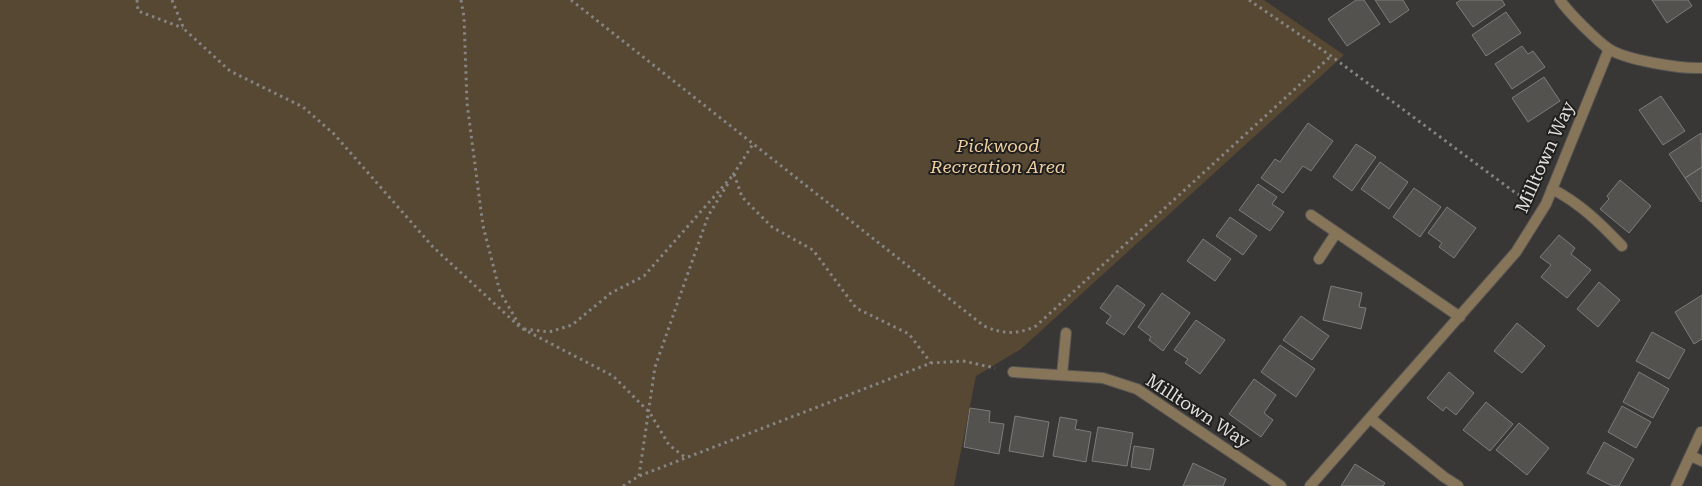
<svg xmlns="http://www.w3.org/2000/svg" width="1702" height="486" viewBox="0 0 1702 486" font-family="'Roboto Serif',serif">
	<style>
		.green { fill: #574833 }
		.building { fill: #54524f; stroke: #7e7c79 }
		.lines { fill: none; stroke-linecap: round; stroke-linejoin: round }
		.lane-casing { stroke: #575553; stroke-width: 12 }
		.street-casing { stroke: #575553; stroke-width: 12 }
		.path { stroke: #878583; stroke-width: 3; stroke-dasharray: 2.5 4; stroke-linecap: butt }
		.lane { stroke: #877559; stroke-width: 10 }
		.street { stroke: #877559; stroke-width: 10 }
		.labels { text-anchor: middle; stroke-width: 4; stroke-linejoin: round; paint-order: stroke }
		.park-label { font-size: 18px; font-style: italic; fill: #eece9f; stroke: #201f1e }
		.street-label { font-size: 18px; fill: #e0dfdd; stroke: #201f1e }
	</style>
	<rect width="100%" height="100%" fill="#393735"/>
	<path class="green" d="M0,0H1264L1344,55L1021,349L976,376L954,486H0Z"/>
	<path class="building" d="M1356,0H1364L1380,24L1347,46L1328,19Z
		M1375,0H1403L1409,10L1390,23Z
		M1461,0H1502L1505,5L1473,27L1456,3Z
		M1652,0H1688L1692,6L1667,23Z
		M1506,12L1521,33L1486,56L1472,35Z
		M1522,46L1528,54L1533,51L1545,67L1512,89L1495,64Z
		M1544,77L1560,101L1528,122L1512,98Z
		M1661,96L1685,131L1663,145L1639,110Z
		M1308,123L1333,141L1311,171L1303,166L1283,193L1261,178L1275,159L1280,162Z
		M1701,133L1702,167L1685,178L1669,154Z
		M1356,144L1376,157L1352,191L1333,177Z
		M1380,162L1408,182L1389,209L1361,189Z
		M1702,167V201L1701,202L1685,178Z
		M1620,180L1651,206L1629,233L1600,209L1609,199L1607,196Z
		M1258,184L1277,197L1272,204L1284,212L1270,231L1239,210Z
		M1414,188L1441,207L1420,237L1393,217Z
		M1447,207L1476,228L1454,258L1439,247L1442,243L1428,233Z
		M1230,217L1257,236L1243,255L1216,236Z
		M1559,235L1575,248L1571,254L1591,270L1567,298L1541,277L1551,265L1540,257Z
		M1203,239L1231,259L1215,281L1187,261Z
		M1599,282L1620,300L1598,327L1577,309Z
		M1117,285L1145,305L1124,335L1106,323L1111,316L1100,308Z
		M1331,286L1362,293L1359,307L1366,308L1361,329L1323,320Z
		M1162,293L1190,313L1163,351L1149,340L1151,337L1138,327Z
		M1702,295V339L1694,344L1675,312Z
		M1301,316L1329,336L1312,360L1283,340Z
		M1196,320L1225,340L1200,374L1185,363L1188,359L1174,350Z
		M1517,323L1545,346L1522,373L1494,351Z
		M1652,332L1685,350L1669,379L1636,361Z
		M1280,345L1315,369L1296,397L1261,372Z
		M1449,372L1474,393L1456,415L1446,407L1443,411L1427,398Z
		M1639,372L1669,389L1653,418L1623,402Z
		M1254,379L1276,395L1264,413L1273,420L1261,437L1229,414Z
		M1486,402L1513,424L1490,451L1463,430Z
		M1622,406L1651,422L1636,448L1608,432Z
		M970,408L990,411L989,422L1004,424L999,454L964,447Z
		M1015,416L1049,422L1043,457L1009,451Z
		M1060,417L1077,420L1075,429L1091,432L1086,462L1053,456Z
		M1519,423L1549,448L1527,475L1496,450Z
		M1098,427L1133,433L1127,466L1092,461Z
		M1604,442L1634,459L1619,486H1612L1587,473Z
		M1134,446L1154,449L1150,470L1131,467Z
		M1193,463L1226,479L1223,486H1183Z
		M1355,464L1385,483L1383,486H1341Z"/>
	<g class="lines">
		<g class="lane-casing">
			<path id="lane" d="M1552,189C1580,203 1601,224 1622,246"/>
		</g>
		<g class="street-casing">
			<path id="street" d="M1560,0C1568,12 1597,41 1609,49C1626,60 1681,69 1702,68
				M1311,215L1460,317
				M1319,259L1336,233
				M1013,372L1103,378L1137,389L1281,486
				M1062,375L1066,333
				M1370,418L1444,477L1458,486
				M1691,456L1702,461
				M1310,486L1516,252L1546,204L1609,49
				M1676,486L1701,432"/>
		</g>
		<path class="path" d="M137,0L138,11L183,28
			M172,0L184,29L230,71L303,107L334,134L433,247L521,328L613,376L650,413L669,445L686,458
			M461,0L464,17L467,103L483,226L500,292L520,326
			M571,0L984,326C1002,334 1018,335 1036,326L1331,56
			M1249,0L1331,56L1517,194L1527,198
			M733,175L753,144
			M524,329L549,332L572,325L611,293L644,276L734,174L742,197L772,227L813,250L856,308L909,334L931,363
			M639,476L655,367L708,216L729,182
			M623,486L639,476L931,363L963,361L995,368"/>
		<use href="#lane" class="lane"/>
		<use href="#street" class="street"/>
	</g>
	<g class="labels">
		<g class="park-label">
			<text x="998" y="152">Pickwood<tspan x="998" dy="21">Recreation Area</tspan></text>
		</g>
		<g class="street-label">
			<text transform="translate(1545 157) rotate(-66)" y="6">Milltown Way</text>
			<text transform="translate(1198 411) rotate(33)" y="6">Milltown Way</text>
		</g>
	</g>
</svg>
